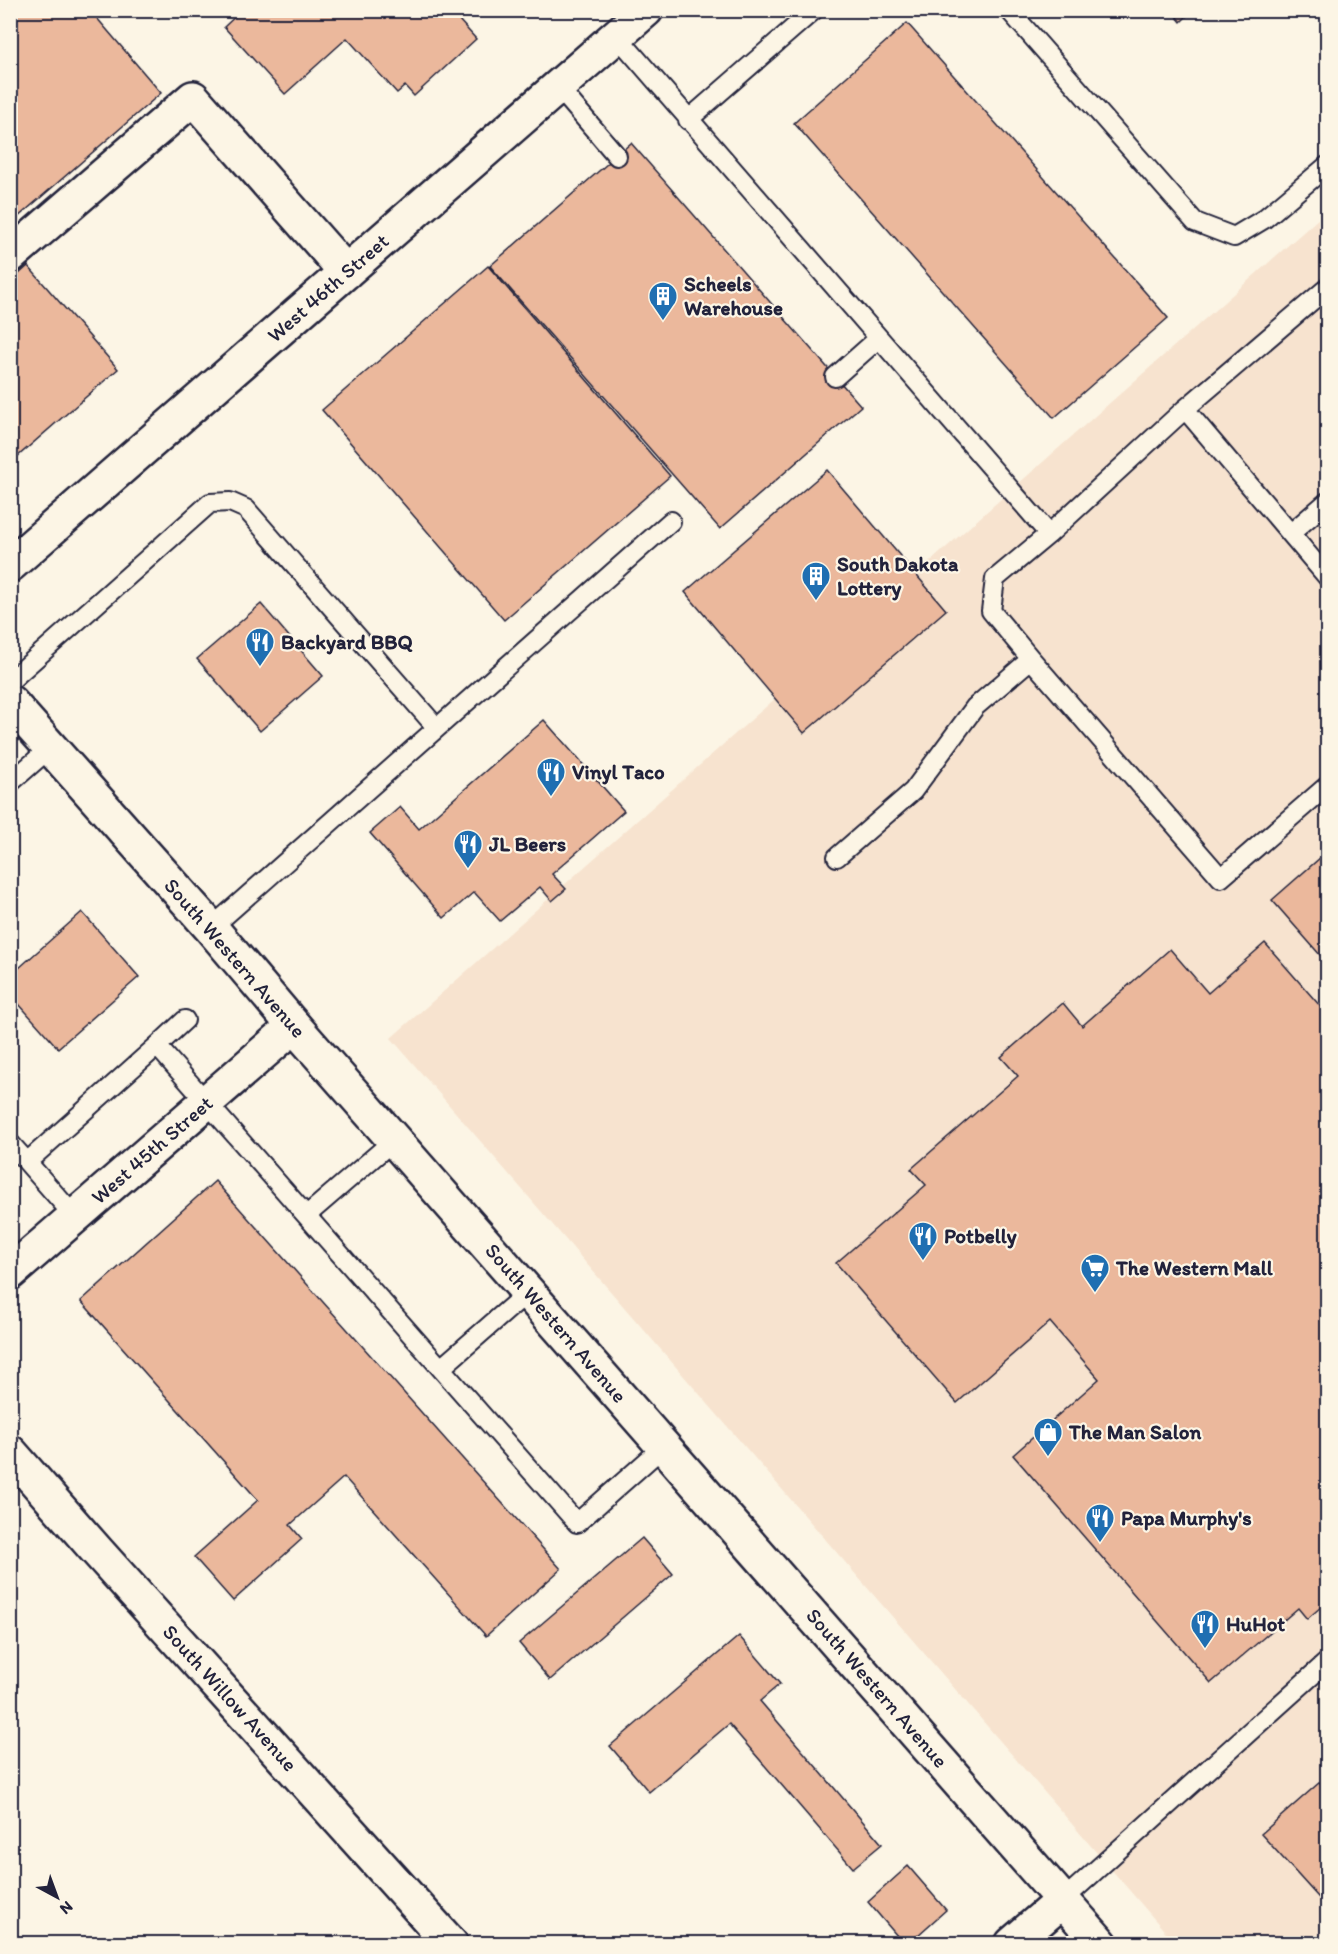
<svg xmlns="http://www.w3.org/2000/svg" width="1338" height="1954" viewBox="0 0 1338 1954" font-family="Itim,sans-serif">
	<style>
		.built { fill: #f7e3cf }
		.building { fill: #ebb89c; stroke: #22223b; stroke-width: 1.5 }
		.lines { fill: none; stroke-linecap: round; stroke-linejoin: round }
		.lane-casing { stroke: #22223b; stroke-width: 22 }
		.street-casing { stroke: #22223b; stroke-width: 38 }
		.secondary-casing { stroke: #22223b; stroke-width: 38 }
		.lane { stroke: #fcf5e5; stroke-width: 18 }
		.street { stroke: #fcf5e5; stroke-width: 33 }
		.secondary { stroke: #fcf5e5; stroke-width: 33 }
		.labels { text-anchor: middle; stroke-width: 4.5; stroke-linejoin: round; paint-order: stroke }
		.poi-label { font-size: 21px; font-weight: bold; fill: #22223b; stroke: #fcf5e5; text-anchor: start }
		.street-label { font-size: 21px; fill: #22223b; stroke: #fcf5e5 }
	</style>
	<rect width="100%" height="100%" fill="#fcf5e5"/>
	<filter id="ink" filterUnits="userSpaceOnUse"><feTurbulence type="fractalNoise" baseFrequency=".0167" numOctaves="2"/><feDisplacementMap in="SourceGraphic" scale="12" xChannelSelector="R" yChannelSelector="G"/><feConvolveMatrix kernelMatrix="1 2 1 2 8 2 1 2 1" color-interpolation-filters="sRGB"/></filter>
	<g filter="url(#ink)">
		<path class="built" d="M1327,211V1943H1175L391,1038Z"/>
		<path class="building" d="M10,10H90L161,93L10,224Z
			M242,10H450L476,39L414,96L405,86L397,93L347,38L285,94L224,27Z
			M1171,10H1193L1181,22Z
			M907,23L1168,318L1054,418L794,123Z
			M631,143L861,406L720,529L490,266Z
			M28,266L118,369L10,463V282Z
			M488,266L670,476L504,620L322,410Z
			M827,470L946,610L804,733L685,592Z
			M261,604L323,676L260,731L197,659Z
			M544,720L624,811L552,874L566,889L552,901L540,887L500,921L474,892L444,918L370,833L400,807L419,829Z
			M1328,851V964L1272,900Z
			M82,912L139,977L58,1048L10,994V976Z
			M1265,943L1328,1015V1601L1307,1619L1298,1608L1211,1683L1013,1455L1099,1379L1050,1322L957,1403L836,1263L926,1185L911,1169L1018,1076L1001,1057L1063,1003L1082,1026L1170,949L1208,993Z
			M215,1181L561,1569L486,1636L344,1477L290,1525L302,1539L233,1601L194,1557L258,1500L81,1301Z
			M642,1538L673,1574L550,1680L519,1643Z
			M739,1636L780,1684L760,1701L882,1844L853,1868L729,1724L649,1792L610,1746Z
			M1320,1782L1328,1790V1908L1261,1834Z
			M908,1866L946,1910L908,1944H904L868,1902Z"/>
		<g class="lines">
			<g class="lane-casing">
				<path id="lane" d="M1009,10L1195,222L1234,237L1264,219L1328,165
					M617,36L879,338L835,377
					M558,87L617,156
					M688,120L814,10
					M879,338L1049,534
					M1185,409L1328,578
					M1291,533L1328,501
					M1031,659L1221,878L1328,785
					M10,681L210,503L230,502L246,509L437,728
					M10,783L51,747
					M837,857L913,791L975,707L1031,659L991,611L995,579L1049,534L1185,409L1328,287
					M211,928L671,521
					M185,1020L157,1046L577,1523L664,1446
					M10,1143L27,1162L157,1046
					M27,1162L75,1217
					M307,1215L394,1140
					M441,1368L528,1292
					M1063,1900L1328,1661"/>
			</g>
			<g class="street-casing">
				<path id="street" d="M10,256L193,98L346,272
					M10,565L646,10
					M10,1273L294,1026
					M10,1452L97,1551L451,1944
					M1012,1944L1063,1900"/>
			</g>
			<g class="secondary-casing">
				<path id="secondary" d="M10,702L211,928L294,1026L1101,1944"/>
			</g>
			<use href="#lane" class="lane"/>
			<use href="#street" class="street"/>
			<use href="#secondary" class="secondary"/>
		</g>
	</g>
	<defs>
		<g id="building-pin" transform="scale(1.5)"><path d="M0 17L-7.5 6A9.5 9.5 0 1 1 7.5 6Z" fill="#1f6fb2" stroke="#fcf5e5"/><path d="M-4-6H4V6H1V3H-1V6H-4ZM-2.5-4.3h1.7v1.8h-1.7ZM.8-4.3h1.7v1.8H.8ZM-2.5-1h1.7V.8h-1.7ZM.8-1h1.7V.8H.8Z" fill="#fff"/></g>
		<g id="restaurant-pin" transform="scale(1.5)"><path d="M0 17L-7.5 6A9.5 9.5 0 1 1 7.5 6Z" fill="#1f6fb2" stroke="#fcf5e5"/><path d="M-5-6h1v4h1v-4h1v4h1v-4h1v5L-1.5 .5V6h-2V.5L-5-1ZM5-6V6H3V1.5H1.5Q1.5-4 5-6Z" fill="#fff"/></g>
		<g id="supermarket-pin" transform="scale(1.5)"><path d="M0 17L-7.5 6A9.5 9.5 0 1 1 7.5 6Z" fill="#1f6fb2" stroke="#fcf5e5"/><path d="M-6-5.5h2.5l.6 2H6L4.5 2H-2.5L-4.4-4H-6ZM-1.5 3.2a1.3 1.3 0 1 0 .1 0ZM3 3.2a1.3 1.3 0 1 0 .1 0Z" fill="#fff"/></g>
		<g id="shop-pin" transform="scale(1.5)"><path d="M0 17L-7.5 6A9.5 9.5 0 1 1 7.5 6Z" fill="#1f6fb2" stroke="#fcf5e5"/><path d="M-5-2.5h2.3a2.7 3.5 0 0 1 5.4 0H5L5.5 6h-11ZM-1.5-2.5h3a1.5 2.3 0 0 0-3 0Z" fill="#fff"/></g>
	</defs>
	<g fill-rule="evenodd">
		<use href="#building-pin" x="663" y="296"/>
		<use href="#building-pin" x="816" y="576"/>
		<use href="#restaurant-pin" x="260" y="642"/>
		<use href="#restaurant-pin" x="551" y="772"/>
		<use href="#restaurant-pin" x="468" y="844"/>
		<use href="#restaurant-pin" x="923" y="1236"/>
		<use href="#supermarket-pin" x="1095" y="1268"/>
		<use href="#shop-pin" x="1048" y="1432"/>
		<use href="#restaurant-pin" x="1100" y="1518"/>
		<use href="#restaurant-pin" x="1205" y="1624"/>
	</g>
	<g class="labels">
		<g class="poi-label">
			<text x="684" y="291">Scheels<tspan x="684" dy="24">Warehouse</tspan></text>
			<text x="837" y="571">South Dakota<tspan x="837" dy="24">Lottery</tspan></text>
			<text x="281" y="649">Backyard BBQ</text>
			<text x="572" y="779">Vinyl Taco</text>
			<text x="489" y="851">JL Beers</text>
			<text x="944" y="1243">Potbelly</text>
			<text x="1116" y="1275">The Western Mall</text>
			<text x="1069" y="1439">The Man Salon</text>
			<text x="1121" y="1525">Papa Murphy's</text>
			<text x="1226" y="1631">HuHot</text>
		</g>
		<g class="street-label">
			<text transform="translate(328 288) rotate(-41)" y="7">West 46th Street</text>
			<text transform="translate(235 958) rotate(49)" y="7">South Western Avenue</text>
			<text transform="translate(152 1150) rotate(-41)" y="7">West 45th Street</text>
			<text transform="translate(556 1323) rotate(49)" y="7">South Western Avenue</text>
			<text transform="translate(877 1688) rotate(49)" y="7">South Western Avenue</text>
			<text transform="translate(230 1698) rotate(48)" y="7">South Willow Avenue</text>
		</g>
	</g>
	<rect width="1338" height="1954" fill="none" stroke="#fcf5e5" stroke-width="36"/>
	<rect x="18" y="18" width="1302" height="1918" fill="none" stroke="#22223b" stroke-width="2" filter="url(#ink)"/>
	<g transform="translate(57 1897) rotate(139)" stroke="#fcf5e5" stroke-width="4.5" paint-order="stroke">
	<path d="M0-4.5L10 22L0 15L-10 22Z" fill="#22223b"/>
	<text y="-9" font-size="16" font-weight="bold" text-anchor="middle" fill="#22223b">N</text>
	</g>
</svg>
